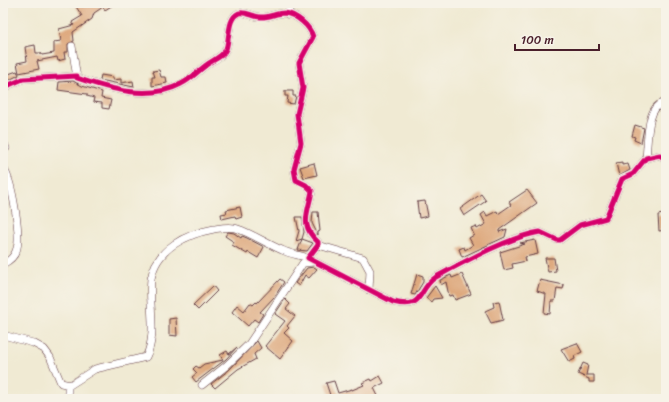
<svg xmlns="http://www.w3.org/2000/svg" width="669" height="402" viewBox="0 0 669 402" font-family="Sriracha,sans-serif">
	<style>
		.building { fill: #dea97e }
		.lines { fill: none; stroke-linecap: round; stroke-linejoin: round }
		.minor-casing { stroke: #633d44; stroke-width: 8 }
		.minor { stroke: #fff; stroke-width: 7 }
		.cycleway-casing { stroke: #f7f3e8; stroke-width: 8 }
		.cycleway { stroke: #d6006c; stroke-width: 5 }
	</style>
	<rect width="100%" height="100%" fill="#f7f3e8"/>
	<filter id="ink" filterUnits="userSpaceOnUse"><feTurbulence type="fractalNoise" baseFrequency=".025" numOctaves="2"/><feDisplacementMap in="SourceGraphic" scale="8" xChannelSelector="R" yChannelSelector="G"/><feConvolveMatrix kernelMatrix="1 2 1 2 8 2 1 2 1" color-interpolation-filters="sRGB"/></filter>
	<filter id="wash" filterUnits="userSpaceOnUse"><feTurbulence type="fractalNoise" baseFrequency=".012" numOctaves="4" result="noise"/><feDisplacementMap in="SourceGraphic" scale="16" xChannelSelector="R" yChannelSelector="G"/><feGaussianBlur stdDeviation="0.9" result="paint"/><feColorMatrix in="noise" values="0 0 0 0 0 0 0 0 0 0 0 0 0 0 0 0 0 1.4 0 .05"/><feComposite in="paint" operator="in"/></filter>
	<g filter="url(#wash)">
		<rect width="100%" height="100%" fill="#f0ead3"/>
		<g id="blocks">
			<path class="building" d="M79,3L82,7L89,3H116L105,10L103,7L94,13L92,19L73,32L74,41L68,44V52H64L65,59L58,61L57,57L37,61L39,69L19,73L17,63L27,61L25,47L35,45L36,53H41L42,55L54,53V42L61,41L59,29L74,25L72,22L82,16L75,5Z
				M159,70L161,77H166L167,83L152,86V77H155L153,71Z
				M17,71L19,75L3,83V76Z
				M101,75L113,77V80L121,79V83L133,81L134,87L100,80Z
				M73,81L82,86L102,92L101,98L111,100L109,109L102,108V103L93,102L94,98L87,96V94L58,90L59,82Z
				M285,91H293V96H296L294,104L287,103L288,96H285Z
				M635,125L644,128L641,143L634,140L635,137L632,136Z
				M622,162V165L628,164L630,170L619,176L616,163Z
				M314,163L317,175L304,178L300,167Z
				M527,190L537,203L499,230V232L507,229L505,237L462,257L459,249L464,247L465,250L473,245L469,238L474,235L471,228L476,226L477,229L486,224L481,215L485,212L487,216L497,211L498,214L511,205L509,202Z
				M481,194L486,201L464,216L460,209Z
				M425,201L428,216L419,218L417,202Z
				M240,207L242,217L236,219L235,216L222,219L221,214L227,213L226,210Z
				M313,212H318L320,231L318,232V235L312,223Z
				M663,214L664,217L666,216V230L659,231L658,215Z
				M296,217H302L304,232L302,239L296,241L299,231Z
				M228,232L234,233L241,238L242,236L247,238L264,247L258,258L248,252L247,254L232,245L234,242L225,236Z
				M302,239L313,243L307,251L298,250Z
				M535,240L538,254L525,257L526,261L512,264L513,268L504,270L500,252L525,244L520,243Z
				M545,258H554L556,271L548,272Z
				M314,267L317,269L309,278L305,275L299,286L295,283L307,268Z
				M417,274L423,276V282L415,295L411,294Z
				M462,274L471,294L455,300L453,295L449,296L446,282L441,285L440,280L451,275L452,278Z
				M280,279L284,282L275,296L260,312L263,314L258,322L254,319L248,326L232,312L237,305L244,311L250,303L253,305L256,302L257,303Z
				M540,280L564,285L563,289L557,288L555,301H551L550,314L544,313L546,294L537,291Z
				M213,286L217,291L198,310L193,305Z
				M435,286L442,298L433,299L431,302L426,298Z
				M285,299L290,304L286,309L295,316L287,326L289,328L284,333L293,341L280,359L265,346L285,321L275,314Z
				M499,301L503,320L491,323L485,311L494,307L493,302Z
				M176,318L177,336L169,335V319Z
				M257,341L261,348L254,354L256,359L238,369L215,388L211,384L229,370Z
				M577,343L582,352L574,356L575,359L569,362L561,349Z
				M237,347L226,359L196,382L192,377L197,373L193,369L196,366L199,368L204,364L223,360L220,355L227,351L229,354Z
				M583,363L588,365L586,375H594V382H589V379L578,374Z
				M380,376L384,383L374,388L378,396L372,399H360L359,396L347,399L343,397L321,399L330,395L326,383L334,381L338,393L352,389V390L364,385L362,383L371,379L372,381Z"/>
		</g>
	</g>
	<g filter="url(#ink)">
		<use href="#blocks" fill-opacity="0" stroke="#633d44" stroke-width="1"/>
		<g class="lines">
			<g class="minor-casing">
				<path id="minor" d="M287,14L292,3
					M72,46L77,78
					M3,92L9,85L23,79L77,76V78C109,89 149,101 181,84C190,80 197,72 205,66C212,60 223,57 226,49C230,38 227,18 239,13C245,11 254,17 260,17C268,18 276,13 284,13C296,14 310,26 313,37L299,63L303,88L297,114L301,143L294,169L296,180L306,185L312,191C308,213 299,225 318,242V245L308,258L393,302C426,310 416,290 436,277C464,262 509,237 540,232L557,240H560L580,225L606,218L622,179L633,174L646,158L660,155L666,160
					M3,141L6,148
					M646,158C648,143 646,102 666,103
					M3,168C12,179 22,238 16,251C14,257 9,261 3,264
					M318,245L363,258L370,271L369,290
					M3,335L33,343L44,349L50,357L61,383L70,385L95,369L146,357C158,333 148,304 151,279C156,248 187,234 214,229C221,228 231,226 238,229C253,234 267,244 282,250C290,254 299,255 308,258
					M68,385V399
					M202,385L226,366L249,344L303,263L314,262"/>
			</g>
			<use href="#minor" class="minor"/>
			<g class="cycleway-casing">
				<path id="cycleway" d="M3,92L9,85L23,79L77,76V78C109,89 149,101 181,84C190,80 197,72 205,66C212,60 223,57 226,49C230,38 227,18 239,13C245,11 254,17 260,17C268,18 276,13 284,13C296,14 310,26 313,37L299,63L303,88L297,114L301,143L294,169L296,180L306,185L312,191C308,213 299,225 318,242V245L308,258L393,302C426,310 416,290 436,277C464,262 509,237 540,232L557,240H560L580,225L606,218L622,179L633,174L646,158L660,155L666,160"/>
			</g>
			<use href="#cycleway" class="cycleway"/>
		</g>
	</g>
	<rect width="669" height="402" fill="none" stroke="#f7f3e8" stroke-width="16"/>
	<path d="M515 44v6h84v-6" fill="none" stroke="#4a1f2b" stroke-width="2"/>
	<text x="521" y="44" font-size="12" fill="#4a1f2b" stroke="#f7f3e8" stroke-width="3" paint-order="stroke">100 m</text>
</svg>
